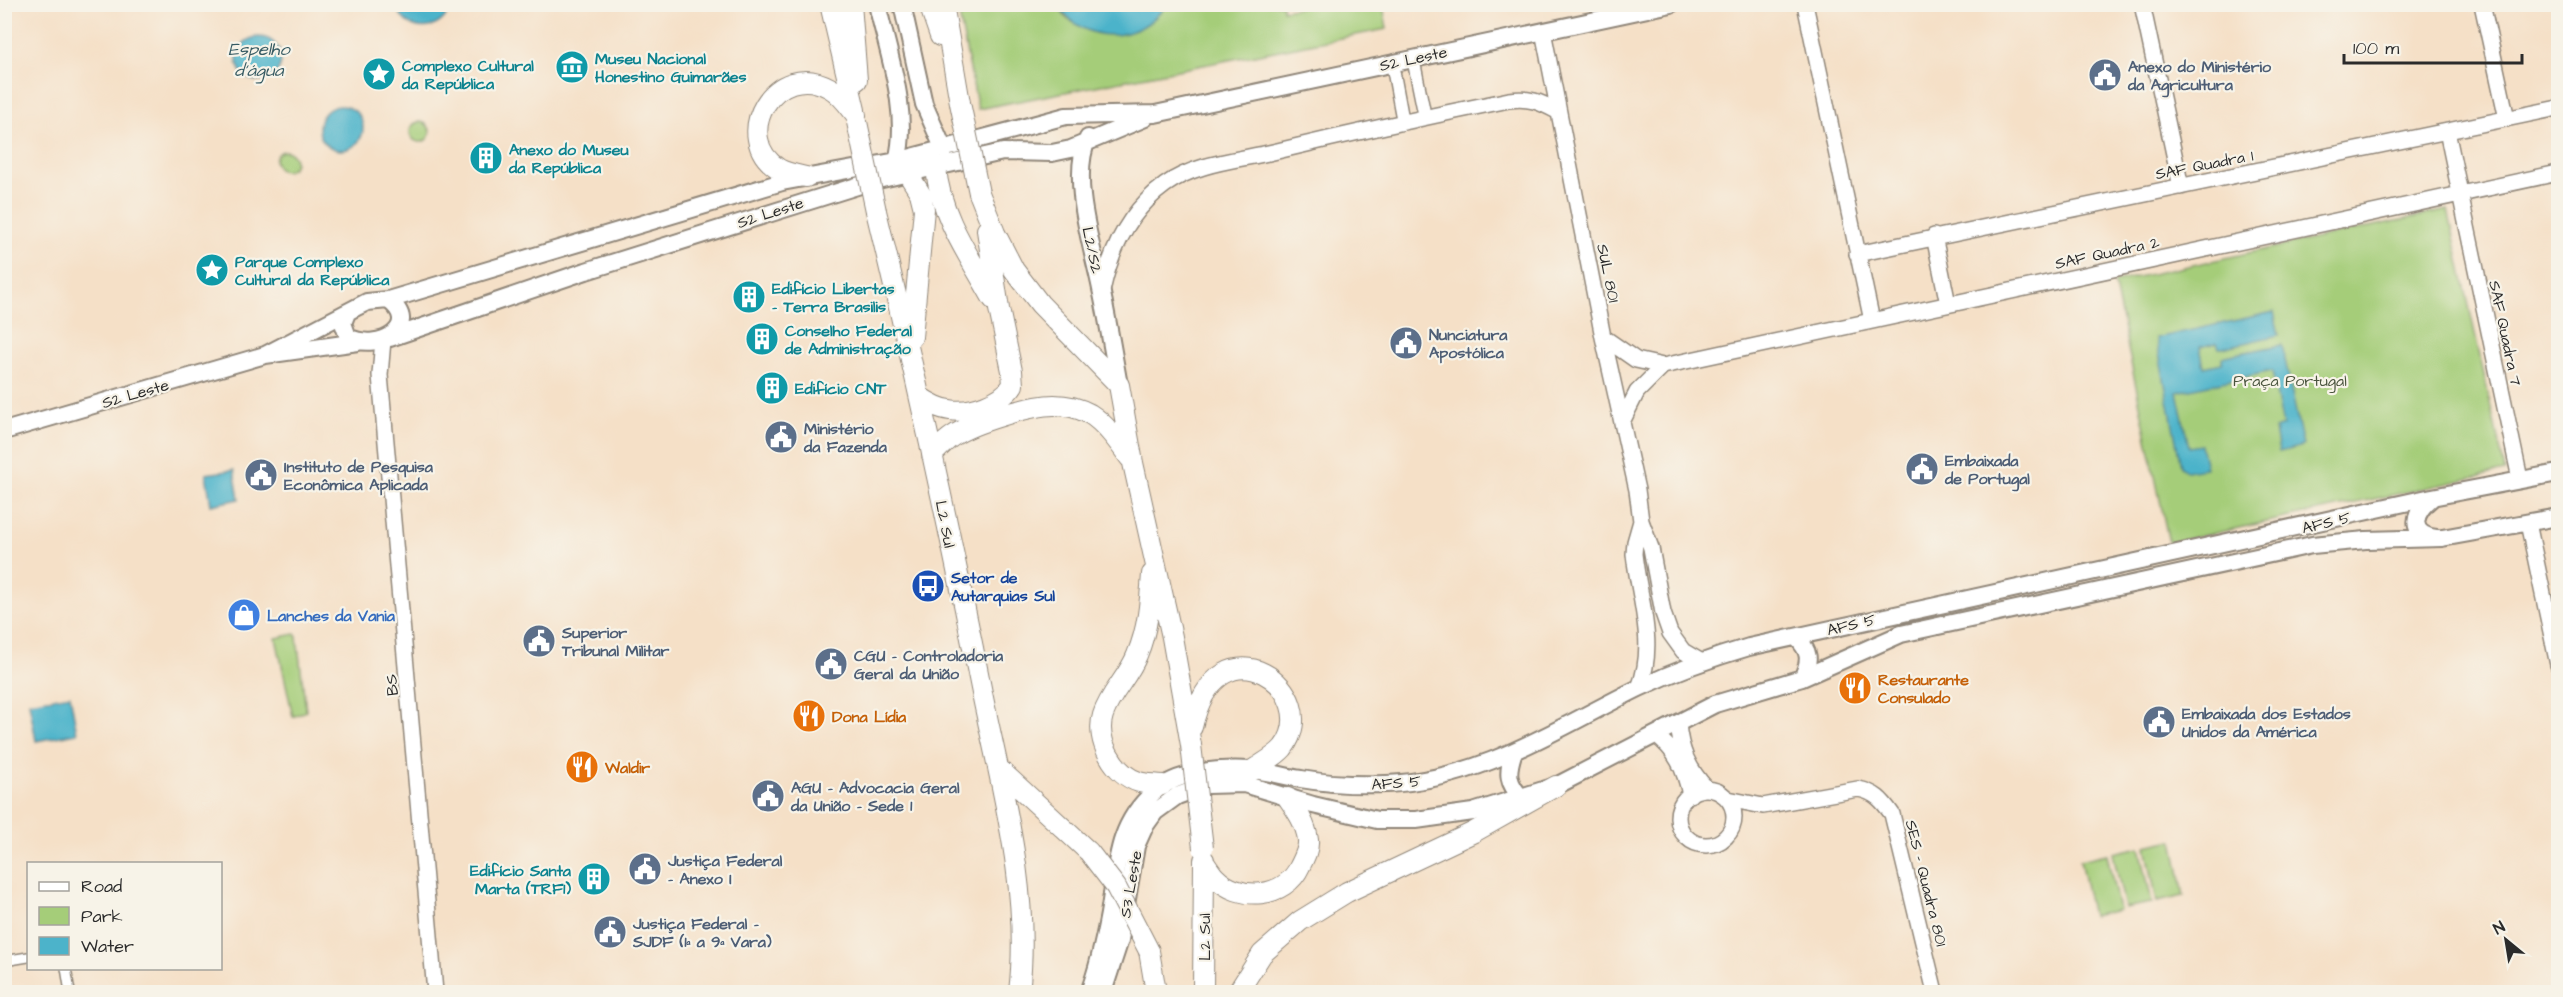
<svg xmlns="http://www.w3.org/2000/svg" width="2563" height="997" viewBox="0 0 2563 997" font-family="'Architects Daughter',sans-serif">
	<style>
		.green { fill: #a5cd79; stroke: #687c52; stroke-width: 1.5 }
		.water { fill: #4cb3ca; stroke: #3c6f7a; stroke-width: 1.5 }
		.lines { fill: none; stroke-linecap: round; stroke-linejoin: round }
		.pedestrian-casing { stroke: #908679; stroke-width: 12 }
		.minor-casing { stroke: #908679; stroke-width: 15 }
		.tertiary-casing { stroke: #908679; stroke-width: 18 }
		.secondary-casing { stroke: #908679; stroke-width: 20 }
		.primary-casing { stroke: #908679; stroke-width: 22 }
		.pedestrian { stroke: #fff; stroke-width: 9 }
		.minor { stroke: #fff; stroke-width: 12 }
		.tertiary { stroke: #fff; stroke-width: 15 }
		.secondary { stroke: #fff; stroke-width: 16 }
		.primary { stroke: #fff; stroke-width: 20 }
		.primary-bridge-casing { stroke: #908679; stroke-width: 22; stroke-linecap: butt }
		.primary-bridge { stroke: #fff; stroke-width: 20 }
		.labels { text-anchor: middle; stroke-width: 4.5; stroke-linejoin: round; paint-order: stroke }
		.culture-label { font-size: 16px; font-weight: bold; fill: #0d838f; stroke: #f7f3e8; text-anchor: start }
		.street-label { font-size: 16px; fill: #2b2b2b; stroke: #f7f3e8 }
		.service-label { font-size: 16px; font-weight: bold; fill: #4e5e75; stroke: #f7f3e8; text-anchor: start }
		.park-label { font-size: 16px; fill: #4a543e; stroke: #f7f3e8 }
		.transit-label { font-size: 16px; font-weight: bold; fill: #164399; stroke: #f7f3e8; text-anchor: start }
		.shop-label { font-size: 16px; font-weight: bold; fill: #366cbe; stroke: #f7f3e8; text-anchor: start }
		.food-label { font-size: 16px; font-weight: bold; fill: #c56008; stroke: #f7f3e8; text-anchor: start }
		.water-label { font-size: 18px; font-style: italic; fill: #375b63; stroke: #f7f3e8 }
	</style>
	<rect width="100%" height="100%" fill="#f7f3e8"/>
	<filter id="ink" filterUnits="userSpaceOnUse"><feTurbulence type="fractalNoise" baseFrequency=".0167" numOctaves="2"/><feDisplacementMap in="SourceGraphic" scale="12" xChannelSelector="R" yChannelSelector="G"/><feConvolveMatrix kernelMatrix="1 2 1 2 8 2 1 2 1" color-interpolation-filters="sRGB"/></filter>
	<filter id="wash" filterUnits="userSpaceOnUse"><feTurbulence type="fractalNoise" baseFrequency=".008" numOctaves="4" result="noise"/><feDisplacementMap in="SourceGraphic" scale="24" xChannelSelector="R" yChannelSelector="G"/><feGaussianBlur stdDeviation="1.35" result="paint"/><feColorMatrix in="noise" values="0 0 0 0 0 0 0 0 0 0 0 0 0 0 0 0 0 1.4 0 .05"/><feComposite in="paint" operator="in"/></filter>
	<g filter="url(#wash)">
		<rect width="100%" height="100%" fill="#f5e0c7"/>
		<path class="green" d="M1282,4L1283,10L1313,5H1383L1387,29L978,109L957,5H1058L1067,19L1088,30L1160,13L1166,5Z
			M410 132a10 10 0 1 1 20 0a10 10 0 1 1-20 0Z
			M275 161a10 10 0 1 1 20 0a10 10 0 1 1-20 0Z
			M2448,210L2505,471L2169,543L2114,282Z
			M295,634L297,637L306,711L293,717L276,638Z
			M2173,840L2184,896L2157,902L2146,846Z
			M2140,847L2152,903L2125,908L2113,853Z
			M2107,854L2119,910L2092,916L2080,860Z"/>
		<path class="water" d="M397,5V4L450,5C445,35 402,35 397,5Z
			M1058,5H1166C1139,44 1084,46 1058,5Z
			M237 59a22 22 0 1 1 44 0a22 22 0 1 1-44 0Z
			M319 128a22 22 0 1 1 44 0a22 22 0 1 1-44 0Z
			M2274,312L2279,335L2222,348H2219L2217,343L2200,347L2204,367L2222,363V358L2225,356L2282,345L2303,446L2279,452L2275,429L2283,426L2272,371L2177,392L2189,447L2201,445L2206,468L2186,471L2181,467L2156,338Z
			M234,470L239,499L211,505L206,474Z
			M70,695L77,733L36,741L29,702Z"/>
	</g>
	<g filter="url(#ink)">
		<g class="lines">
			<g class="pedestrian-casing">
				<path id="pedestrian" d="M4,961L28,957
					M66,968L70,992"/>
			</g>
			<g class="minor-casing">
				<path id="minor" d="M1413,58L1425,117
					M1392,63L1403,122"/>
			</g>
			<g class="tertiary-casing">
				<path id="tertiary" d="M1805,4L1872,321
					M2142,4L2181,187
					M2482,4L2507,119
					M1543,31L1603,337L1637,490L1641,521L1651,548L1663,613L1670,633L1683,651L1700,661
					M2447,131L2520,479
					M1934,236L1948,304
					M1857,254L2558,108
					M1102,291C1111,249 1129,211 1165,185C1195,163 1239,160 1273,152C1352,133 1430,116 1509,100C1529,97 1540,102 1557,111
					M1603,337L1636,360L1663,366L2558,173
					M383,340L380,375L435,992
					M1622,422L1637,392L1663,366
					M2528,523L2558,665
					M1639,688C1657,644 1639,599 1634,554L1635,542L1641,521
					M1678,723C1680,749 1688,769 1707,789
					M1655,735C1676,750 1685,770 1690,795
					M1678 817a28 28 0 1 1 56 0a28 28 0 1 1-56 0Z
					M1728,799L1763,806L1858,789C1875,792 1882,800 1892,814L1935,992"/>
			</g>
			<g class="secondary-casing">
				<path id="secondary" d="M877,4C888,53 910,113 897,161
					M902,4L924,104L944,150
					M1088,138C1069,178 1093,248 1101,289C1108,321 1113,353 1119,385
					M347,313L343,323L348,337C380,353 423,325 388,300
					M390,338L586,271L873,181L1003,152L1052,153L1071,149L1145,118
					M265,355L357,307L367,302L388,300L782,182L897,161L1066,116L1155,114L1671,4
					M4,431L265,355L358,342
					M2432,498C2414,512 2407,534 2436,538
					M1796,637C1810,651 1811,660 1802,678
					M1513,754C1507,773 1507,783 1522,798
					M1089,992C1099,966 1104,941 1109,914C1117,868 1115,827 1153,793C1177,771 1220,768 1252,770C1268,771 1285,777 1301,779C1329,784 1359,785 1387,784C1482,780 1557,728 1639,688C1675,671 1711,658 1749,647L2432,497L2558,473
					M1103,992L1120,940L1136,846L1145,826L1155,812L1177,796L1207,785L1244,784L1313,805L1377,820H1416L1473,812L1556,786L1715,704L1802,678L1901,634L2312,545L2366,540L2442,538L2558,517"/>
			</g>
			<g class="primary-casing">
				<path id="primary" d="M830,4L855,110
					M851,4L857,80
					M929,4L940,36
					M943,4L960,103
					M936,168C940,216 970,257 993,299
					M908,174L920,193L924,209L912,337
					M806,177C797,175 786,173 779,169C728,137 776,57 830,88C841,94 849,106 856,115
					M979,193L995,233L1014,270L1040,304L1119,385L1133,463L1172,637L1191,745
					M876,211C915,371 950,532 982,693C1002,791 1031,892 1019,992
					M920,397C929,403 939,409 950,410C970,414 1002,402 1013,385L1012,371L999,309L987,230
					M932,455C939,448 945,441 953,436C972,423 1031,405 1054,405C1066,405 1079,408 1090,414C1106,424 1119,443 1130,458
					M1152,574C1150,602 1148,629 1137,655C1129,676 1110,693 1103,715C1095,740 1114,774 1139,782C1146,784 1155,784 1162,785
					M1192,727C1219,612 1326,692 1283,748C1275,757 1263,763 1253,770
					M998,768L1089,852
					M1204,862C1207,866 1211,873 1215,877C1239,902 1285,899 1300,866C1304,858 1309,849 1308,840C1306,824 1297,811 1288,798
					M1149,951L1156,992
					M1203,992L1204,860
					M1238,992L1262,954L1300,921L1347,892L1474,832L1556,786"/>
			</g>
			<use href="#pedestrian" class="pedestrian"/>
			<use href="#minor" class="minor"/>
			<use href="#tertiary" class="tertiary"/>
			<use href="#secondary" class="secondary"/>
			<use href="#primary" class="primary"/>
			<g class="primary-bridge-casing">
				<path id="primary-bridge" d="M960,103L979,193
					M857,122L876,211
					M1191,745L1203,848
					M1089,852L1116,887L1149,951"/>
			</g>
			<use href="#primary-bridge" class="primary-bridge"/>
		</g>
	</g>
	<defs>
		<g id="museum-disc" transform="scale(1.725)"><circle r="9.5" fill="#0f9aa8" stroke="#f7f3e8"/><path d="M0-6L6-3V-2H-6V-3ZM-5-1h2V3h-2ZM-1-1h2V3h-2ZM3-1h2V3H3ZM-6 4H6V6H-6Z" fill="#fff"/></g>
		<g id="sight-disc" transform="scale(1.725)"><circle r="9.5" fill="#0f9aa8" stroke="#f7f3e8"/><path d="M0-6L1.8-2.2L6-1.7L2.9 1.2L3.7 5.4L0 3.3L-3.7 5.4L-2.9 1.2L-6-1.7L-1.8-2.2Z" fill="#fff"/></g>
		<g id="civic-disc" transform="scale(1.725)"><circle r="9.5" fill="#5c6f8a" stroke="#f7f3e8"/><path d="M-.6-6.5H3V-4.5H.6V-3L4-1V1h2V6H-6V1h2V-1L-.6-3ZM-1.2 2.5V6h2.4V2.5Z" fill="#fff"/></g>
		<g id="building-disc" transform="scale(1.725)"><circle r="9.5" fill="#0f9aa8" stroke="#f7f3e8"/><path d="M-4-6H4V6H1V3H-1V6H-4ZM-2.5-4.3h1.7v1.8h-1.7ZM.8-4.3h1.7v1.8H.8ZM-2.5-1h1.7V.8h-1.7ZM.8-1h1.7V.8H.8Z" fill="#fff"/></g>
		<g id="bus-disc" transform="scale(1.725)"><circle r="9.5" fill="#1a4fb4" stroke="#f7f3e8"/><path d="M-5-6H5V4H4V6H2V4H-2V6H-4V4H-5ZM-3.5-4V0h7V-4ZM-3.5 1.2v1.5H-2V1.2ZM2 1.2v1.5H3.5V1.2Z" fill="#fff"/></g>
		<g id="shop-disc" transform="scale(1.725)"><circle r="9.5" fill="#3f7fe0" stroke="#f7f3e8"/><path d="M-5-2.5h2.3a2.7 3.5 0 0 1 5.4 0H5L5.5 6h-11ZM-1.5-2.5h3a1.5 2.3 0 0 0-3 0Z" fill="#fff"/></g>
		<g id="restaurant-disc" transform="scale(1.725)"><circle r="9.5" fill="#e8710a" stroke="#f7f3e8"/><path d="M-5-6h1v4h1v-4h1v4h1v-4h1v5L-1.5 .5V6h-2V.5L-5-1ZM5-6V6H3V1.5H1.5Q1.5-4 5-6Z" fill="#fff"/></g>
	</defs>
	<g fill-rule="evenodd">
		<use href="#museum-disc" x="572" y="67"/>
		<use href="#sight-disc" x="379" y="74"/>
		<use href="#civic-disc" x="2105" y="75"/>
		<use href="#building-disc" x="486" y="158"/>
		<use href="#sight-disc" x="212" y="270"/>
		<use href="#building-disc" x="749" y="297"/>
		<use href="#building-disc" x="762" y="339"/>
		<use href="#civic-disc" x="1406" y="343"/>
		<use href="#building-disc" x="772" y="388"/>
		<use href="#civic-disc" x="781" y="437"/>
		<use href="#civic-disc" x="1922" y="469"/>
		<use href="#civic-disc" x="261" y="475"/>
		<use href="#bus-disc" x="928" y="586"/>
		<use href="#shop-disc" x="244" y="615"/>
		<use href="#civic-disc" x="539" y="641"/>
		<use href="#civic-disc" x="831" y="664"/>
		<use href="#restaurant-disc" x="1855" y="688"/>
		<use href="#restaurant-disc" x="809" y="716"/>
		<use href="#civic-disc" x="2159" y="722"/>
		<use href="#restaurant-disc" x="582" y="767"/>
		<use href="#civic-disc" x="768" y="796"/>
		<use href="#civic-disc" x="645" y="869"/>
		<use href="#building-disc" x="594" y="879"/>
		<use href="#civic-disc" x="610" y="932"/>
	</g>
	<g class="labels">
		<g class="culture-label">
			<text x="595" y="64">Museu Nacional<tspan x="595" dy="18">Honestino Guimarães</tspan></text>
			<text x="402" y="71">Complexo Cultural<tspan x="402" dy="18">da República</tspan></text>
			<text x="509" y="155">Anexo do Museu<tspan x="509" dy="18">da República</tspan></text>
			<text x="235" y="267">Parque Complexo<tspan x="235" dy="18">Cultural da República</tspan></text>
			<text x="772" y="294">Edifício Libertas<tspan x="772" dy="18">- Terra Brasilis</tspan></text>
			<text x="785" y="336">Conselho Federal<tspan x="785" dy="18">de Administração</tspan></text>
			<text x="795" y="394">Edifício CNT</text>
			<text x="571" y="876" text-anchor="end">Edifício Santa<tspan x="571" dy="18">Marta (TRF1)</tspan></text>
		</g>
		<g class="street-label">
			<text transform="translate(1413 58) rotate(-12)" y="6">S2 Leste</text>
			<text transform="translate(2204 164) rotate(-11)" y="6">SAF Quadra 1</text>
			<text transform="translate(770 212) rotate(-18)" y="6">S2 Leste</text>
			<text transform="translate(1093 250) rotate(78)" y="6">L2/S2</text>
			<text transform="translate(2107 252) rotate(-12)" y="6">SAF Quadra 2</text>
			<text transform="translate(1609 273) rotate(78)" y="6">SUL 801</text>
			<text transform="translate(2506 333) rotate(78)" y="6">SAF Quadra 7</text>
			<text transform="translate(135 393) rotate(-16)" y="6">S2 Leste</text>
			<text transform="translate(2326 522) rotate(-13)" y="6">AFS 5</text>
			<text transform="translate(946 524) rotate(79)" y="6">L2 Sul</text>
			<text transform="translate(1851 624) rotate(-13)" y="6">AFS 5</text>
			<text transform="translate(391 685) rotate(-95)" y="6">BS</text>
			<text transform="translate(1396 782) rotate(-4)" y="6">AFS 5</text>
			<text transform="translate(1927 883) rotate(76)" y="6">SES - Quadra 801</text>
			<text transform="translate(1130 884) rotate(-80)" y="6">S3 Leste</text>
			<text transform="translate(1204 937) rotate(-90)" y="6">L2 Sul</text>
		</g>
		<g class="service-label">
			<text x="2128" y="72">Anexo do Ministério<tspan x="2128" dy="18">da Agricultura</tspan></text>
			<text x="1429" y="340">Nunciatura<tspan x="1429" dy="18">Apostólica</tspan></text>
			<text x="804" y="434">Ministério<tspan x="804" dy="18">da Fazenda</tspan></text>
			<text x="1945" y="466">Embaixada<tspan x="1945" dy="18">de Portugal</tspan></text>
			<text x="284" y="472">Instituto de Pesquisa<tspan x="284" dy="18">Econômica Aplicada</tspan></text>
			<text x="562" y="638">Superior<tspan x="562" dy="18">Tribunal Militar</tspan></text>
			<text x="854" y="661">CGU - Controladoria<tspan x="854" dy="18">Geral da União</tspan></text>
			<text x="2182" y="719">Embaixada dos Estados<tspan x="2182" dy="18">Unidos da América</tspan></text>
			<text x="791" y="793">AGU - Advocacia Geral<tspan x="791" dy="18">da União - Sede 1</tspan></text>
			<text x="668" y="866">Justiça Federal<tspan x="668" dy="18">- Anexo I</tspan></text>
			<text x="633" y="929">Justiça Federal -<tspan x="633" dy="18">SJDF (1ª a 9ª Vara)</tspan></text>
		</g>
		<g class="park-label">
			<text x="2290" y="386">Praça Portugal</text>
		</g>
		<g class="transit-label">
			<text x="951" y="583">Setor de<tspan x="951" dy="18">Autarquias Sul</tspan></text>
		</g>
		<g class="shop-label">
			<text x="267" y="621">Lanches da Vania</text>
		</g>
		<g class="food-label">
			<text x="1878" y="685">Restaurante<tspan x="1878" dy="18">Consulado</tspan></text>
			<text x="832" y="722">Dona Lídia</text>
			<text x="605" y="773">Waldir</text>
		</g>
		<g class="water-label">
			<text x="259" y="55">Espelho<tspan x="259" dy="21">d'água</tspan></text>
		</g>
	</g>
	<rect width="2563" height="997" fill="none" stroke="#f7f3e8" stroke-width="24"/>
	<rect x="27" y="862" width="195" height="108" fill="#f7f3e8" stroke="#a5a39c" stroke-width="1.5"/>
	<rect x="39" y="882" width="30" height="9" fill="#ffffff" stroke="#a5a39c" stroke-width="1.5"/>
	<text x="81" y="892" font-size="18" fill="#2b2b2b">Road</text>
	<rect x="39" y="907" width="30" height="18" fill="#a5cd79" stroke="#a5a39c" stroke-width="1.5"/>
	<text x="81" y="922" font-size="18" fill="#2b2b2b">Park</text>
	<rect x="39" y="937" width="30" height="18" fill="#4cb3ca" stroke="#a5a39c" stroke-width="1.5"/>
	<text x="81" y="952" font-size="18" fill="#2b2b2b">Water</text>
	<g transform="translate(2506 940) rotate(330)" stroke="#f7f3e8" stroke-width="4.5" paint-order="stroke">
	<path d="M0-4.5L10 22L0 15L-10 22Z" fill="#2b2b2b"/>
	<text y="-9" font-size="16" font-weight="bold" text-anchor="middle" fill="#2b2b2b">N</text>
	</g>
	<path d="M2344 54v9h178v-9" fill="none" stroke="#2b2b2b" stroke-width="3"/>
	<text x="2353" y="54" font-size="18" fill="#2b2b2b" stroke="#f7f3e8" stroke-width="4.5" paint-order="stroke">100 m</text>
</svg>
